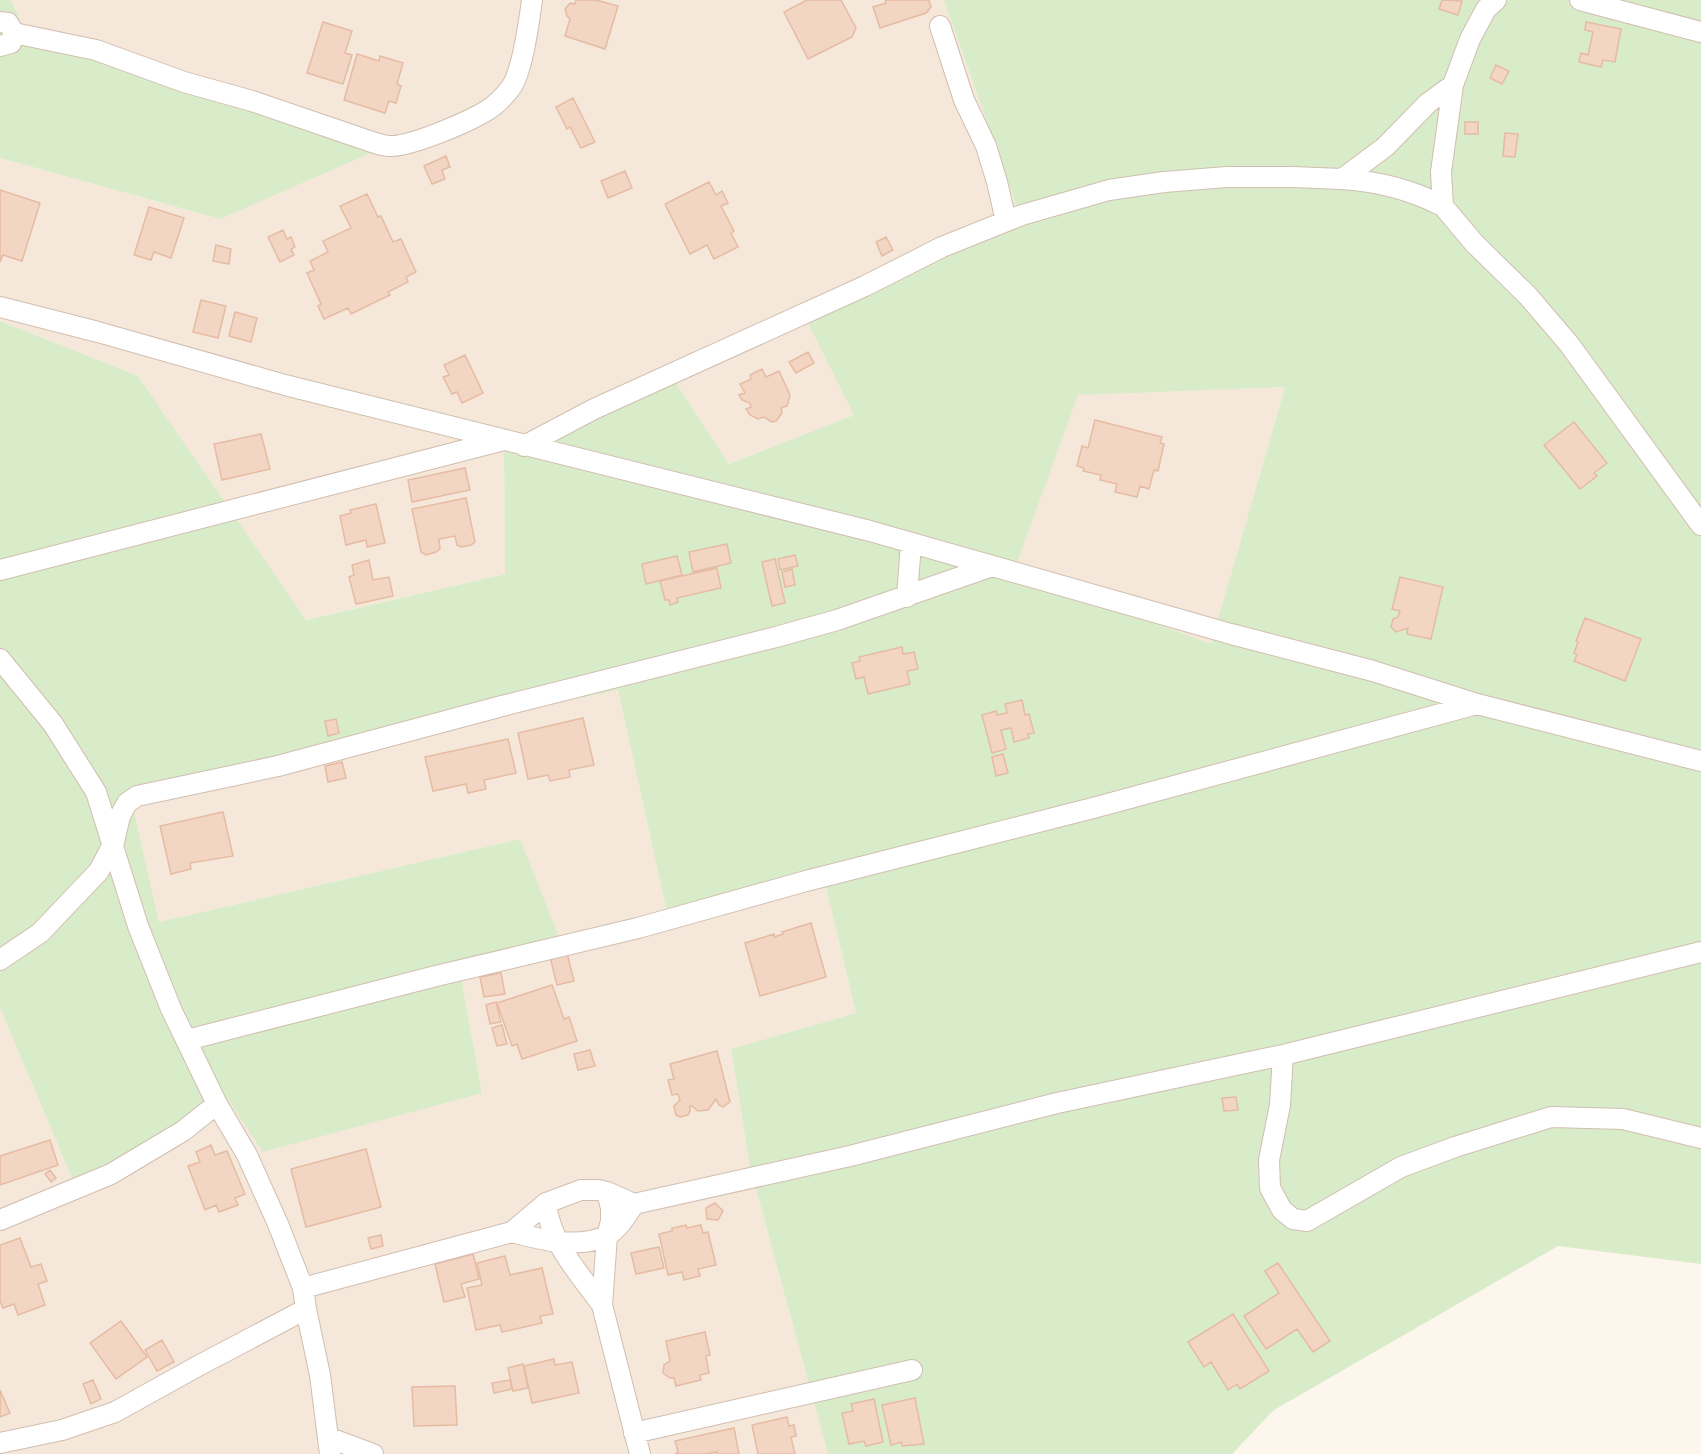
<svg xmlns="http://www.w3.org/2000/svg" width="1701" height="1454" viewBox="0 0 1701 1454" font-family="Figtree,sans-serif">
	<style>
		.residential { fill: #f5e8da }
		.green { fill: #d8ecc9; fill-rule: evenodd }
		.building { fill: #f3d5c3; stroke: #e6bba3; stroke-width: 1.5 }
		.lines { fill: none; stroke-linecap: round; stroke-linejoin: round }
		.street-casing { stroke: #d1beb0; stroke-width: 22 }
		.street { stroke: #fff; stroke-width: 20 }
	</style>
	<rect width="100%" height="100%" fill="#fdf6ec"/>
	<path class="residential" d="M11,0H944L1020,216L854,415L729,464L674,380L504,452L505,574L305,620L138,376L0,321V158L220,219L22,24Z
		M1285,387L1211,645L1013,571L1078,394Z
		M618,690L669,922L824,879L856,1013L731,1049L750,1167L828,1454H0V1008L74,1183L227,1097L482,1093L461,977L520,839L159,922L130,793Z"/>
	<path class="green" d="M0,0H11L22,24L373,152L220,219L0,158Z
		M944,0H1701V1264L1558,1246L1274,1410L1232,1454H828L750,1167L731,1049L856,1013L824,879L669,922L618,690L130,793L159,922L520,839L564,950L461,977L482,1093L263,1152L227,1098L74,1183L0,1008V321L138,376L306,620L505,574L504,452L674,380L729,464L854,415L804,315L1020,216ZM1285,387L1211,644L1014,571L1078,395Z"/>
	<path class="building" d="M576,0H596L618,6L605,49L565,36L570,19L567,16L565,9L570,3L575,4Z
		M807,0H841L856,28L852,37L808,59L784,12Z
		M885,0H929L931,7L926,13L880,28L873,7L886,3Z
		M1442,0L1462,1L1458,15L1439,9Z
		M323,22L352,31L345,53L352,55L343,84L307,73Z
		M1586,22L1621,29L1615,62L1603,60L1601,67L1579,62L1581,53L1588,55L1593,32L1585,30Z
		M357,54L379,61L380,56L403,63L397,84L401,86L396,103L389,101L385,113L344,100Z
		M1496,65L1509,71L1502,84L1490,78Z
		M573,98L595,142L581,148L570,127L567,129L556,107Z
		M1465,122H1478V134H1465Z
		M1505,133L1518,134L1515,157L1503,156Z
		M446,156L450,167L442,170L445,179L432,184L424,166Z
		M625,171L632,188L608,198L601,181Z
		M709,182L716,195L722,191L728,203L721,206L734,231L731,233L738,247L714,259L707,245L690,254L665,204Z
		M0,190L40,203L22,261L3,255L0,262Z
		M367,194L378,217L381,216L393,242L401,239L416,272L406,277L408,282L388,292L390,295L351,314L348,308L324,319L318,306L321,304L307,273L314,270L310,261L328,252L323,241L351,228L340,206Z
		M149,207L184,218L171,258L154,252L151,260L134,255Z
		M283,230L287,239L291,237L295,247L291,249L294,255L280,262L268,237Z
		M886,237L893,250L882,256L876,242Z
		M216,245L231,249L229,264L213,261Z
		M201,300L226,306L218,338L193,332Z
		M235,312L257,318L251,342L229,336Z
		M808,352L814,363L796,373L789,362Z
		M465,355L483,393L462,403L457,392L452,394L443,377L449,375L444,365Z
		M762,369L766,377L779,371L790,395L787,406L781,408L782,413L776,421L772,422L764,417L758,419L750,415L746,409L751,407L750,403L742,400L739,395L745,393L740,384L751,379L750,375Z
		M1095,420L1162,437L1160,443L1164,444L1158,471L1154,470L1149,489L1140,486L1137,497L1115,492L1117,484L1100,480L1101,475L1083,471L1084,468L1077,466L1082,446L1088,448Z
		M1574,422L1607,463L1594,473L1597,476L1580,489L1544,445Z
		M261,434L270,469L222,480L214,444Z
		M465,468L470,490L412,502L408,480Z
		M466,498L475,542L471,545L461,547L457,545L455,536L439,539L440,549L436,552L426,555L421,552L412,509Z
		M376,504L385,543L367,547L366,540L346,545L340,516L351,513L350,510Z
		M727,544L731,563L693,572L689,552Z
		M795,555L798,566L780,570L778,559Z
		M677,556L682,575L646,584L642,564Z
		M775,559L785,603L772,606L762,562Z
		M369,560L373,580L389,577L393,596L356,604L349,577L354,575L352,565Z
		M717,568L721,588L677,598L678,602L670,605L669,600H665L660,581Z
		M792,569L795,585L785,587L782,572Z
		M1400,577L1443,587L1431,639L1407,634L1408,628L1396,632L1391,627L1393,619L1398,617L1400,611L1392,609Z
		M1585,618L1641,639L1625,681L1574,661L1577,655L1574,653L1578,642L1576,641Z
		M902,647L903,654L914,652L918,669L907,671L910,684L868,694L864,677L856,679L852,663L860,661L859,657Z
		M1022,700L1025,715L1029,714L1034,733L1028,734L1029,738L1014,742L1011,728L1001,730L1006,749L992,753L982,715L996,711L997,715L1007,713L1005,704Z
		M583,718L594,765L569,770L570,777L550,781L548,775L528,779L518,733Z
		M336,719L339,733L328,736L325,721Z
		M508,739L516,773L484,780L486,789L468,793L466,784L433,791L425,757Z
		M1003,754L1008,773L996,776L992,757Z
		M342,762L346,778L328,782L325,766Z
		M223,812L233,856L190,863L191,869L171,874L160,826Z
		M811,923L826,977L760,996L745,943L774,934V937L783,934L782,932Z
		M567,953L574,981L557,985L550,957Z
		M501,973L505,994L484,997L480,977Z
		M552,985L564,1019L569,1017L577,1041L522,1059L517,1044L512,1046L497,1003Z
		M496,1002L501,1022L490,1024L486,1005Z
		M502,1025L507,1044L497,1046L492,1028Z
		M590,1050L595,1066L578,1070L574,1054Z
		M717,1051L730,1102L723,1107L719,1105L716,1099L708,1110L698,1111L692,1106H690V1111L688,1115L680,1117L676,1115L674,1106L680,1100L678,1094L672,1095L668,1080L674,1079L670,1064Z
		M1236,1097L1238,1110L1224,1111L1222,1098Z
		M50,1140L58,1165L0,1185V1156Z
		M211,1145L215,1155L227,1151L245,1194L235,1198L238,1205L219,1212L216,1205L205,1210L188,1166L200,1162L196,1152Z
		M366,1149L381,1207L306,1227L291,1169Z
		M50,1170L56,1178L51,1182L45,1174Z
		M715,1203L723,1211L718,1220L707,1219L706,1208Z
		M686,1225L687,1228L701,1225L703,1233L708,1232L716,1265L698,1269L700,1276L684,1280L682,1272L668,1275L659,1234L672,1231V1228Z
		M381,1235L383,1246L371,1249L368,1238Z
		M20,1238L31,1267L41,1264L47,1281L38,1284L45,1305L18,1315L14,1304L3,1308L0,1301V1245Z
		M659,1247L664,1268L636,1274L631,1253Z
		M473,1254L479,1279L461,1284L465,1297L444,1302L435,1264Z
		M505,1256L510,1275L542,1268L553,1314L540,1316L542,1323L502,1332L500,1325L476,1330L467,1288L482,1285L477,1263Z
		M1278,1263L1330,1341L1313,1352L1297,1329L1266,1349L1244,1316L1279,1293L1265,1271Z
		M1233,1314L1269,1371L1240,1389L1237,1384L1228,1390L1211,1362L1204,1367L1188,1342Z
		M121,1321L147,1357L116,1379L90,1343Z
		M705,1332L710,1355L706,1356L709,1373L700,1375L701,1380L676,1386L674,1378H670L663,1373L664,1365L670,1361L666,1341Z
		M162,1340L174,1362L157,1371L145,1350Z
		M554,1359L555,1365L572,1362L579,1393L532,1403L524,1366Z
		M523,1364L528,1388L513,1391L508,1368Z
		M93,1380L101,1399L91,1404L83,1384Z
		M510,1380L512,1389L494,1393L492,1383Z
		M455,1386L457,1425L414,1426L412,1387Z
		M0,1390L10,1413L0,1417Z
		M915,1398L924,1444L902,1446L901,1442L891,1445L882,1405Z
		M874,1399L883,1442L866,1446L864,1441L849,1444L842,1413L853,1411L851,1404Z
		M787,1417L789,1426L794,1425L796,1436L791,1437L795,1454H758L752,1425Z
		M734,1428L739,1454H717V1452L706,1454H675L678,1452L675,1441Z"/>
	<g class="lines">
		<g class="street-casing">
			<path id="street" d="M1496,0L1486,9L1470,39L1453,85L1441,172L1443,206L1474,243L1528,296L1569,344L1701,525
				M1580,0L1701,32
				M0,22L8,23L14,33L11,43L0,46
				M940,26L964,100L986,146L997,182L1006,221
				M14,33L96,50L184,82L252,101L372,142C378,144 384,146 390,146C410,147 468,122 486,111C496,105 505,96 512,86C523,68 529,22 532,0
				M1342,179C1380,182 1409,189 1443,206
				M0,307L98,332L285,385L870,531L1231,634L1373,671L1477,704L1701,761
				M524,446L594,409L865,286L942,247L1022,215L1109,190L1164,182L1227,177H1293L1342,179L1385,147L1428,103L1453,85
				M0,570L500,441
				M907,597L911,543
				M0,659L53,724L96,792L138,926L171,1009L217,1104L247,1155L278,1224L303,1288L306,1309L320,1375L330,1454
				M0,960L40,933L99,871L114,842L120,816L127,803L137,796L278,766L502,706L776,637L837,620L992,566
				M187,1040L436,976L638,928L806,881L1093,808L1477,704
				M1283,1055L1280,1105L1269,1160L1270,1188L1282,1210L1293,1219L1307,1221L1401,1167L1455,1147L1551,1117L1623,1119L1701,1138
				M607,1192L611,1208V1221L607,1236L602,1305L640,1454
				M546,1203C550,1243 579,1273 602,1305
				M0,1220L111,1174L183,1131L217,1104
				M512,1232C541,1240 578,1249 606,1236C618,1230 627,1215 634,1204
				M303,1288L512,1232L546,1203L581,1190H598L607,1192L634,1204L850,1156L1057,1103L1283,1055L1701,952
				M634,1433L912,1370
				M330,1438L373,1454
				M0,1443L62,1430L115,1412L198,1366L306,1309"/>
		</g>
		<use href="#street" class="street"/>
	</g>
</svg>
